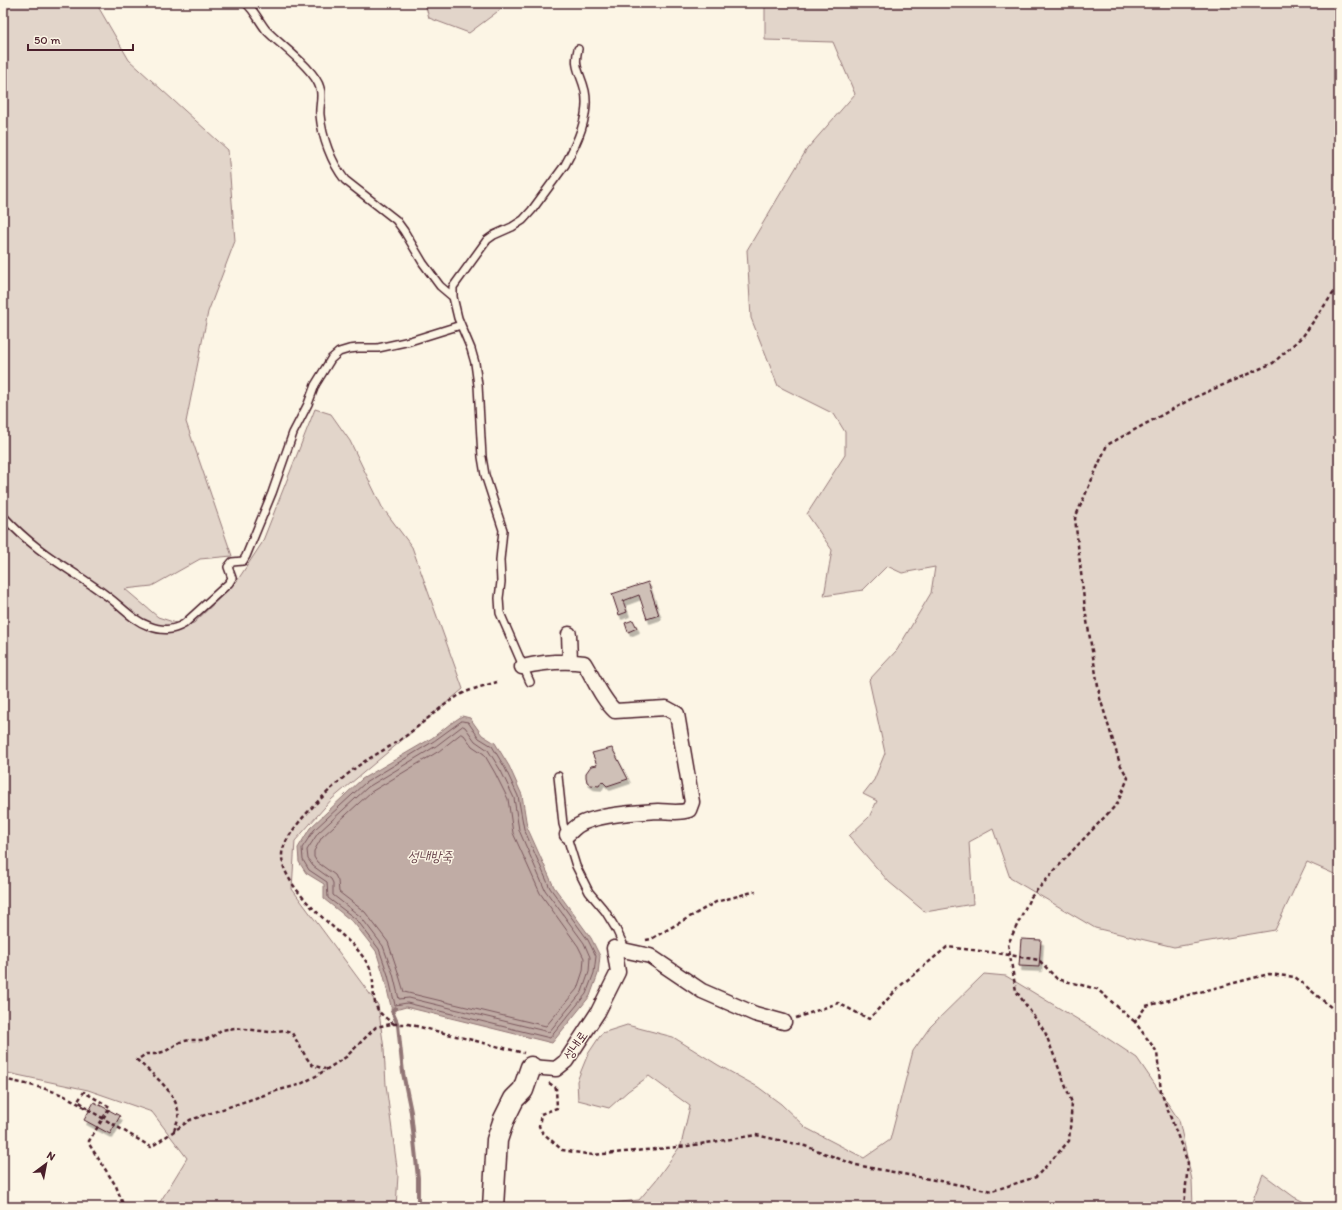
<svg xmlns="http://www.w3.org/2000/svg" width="1342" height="1210" viewBox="0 0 1342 1210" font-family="Itim,'Poor Story',sans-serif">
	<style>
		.green { fill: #e2d5ca; stroke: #967a7a }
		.water { fill: #c0aca5; stroke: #917474 }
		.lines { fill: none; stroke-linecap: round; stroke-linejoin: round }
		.shore { stroke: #79575c; stroke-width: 1 }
		.stream { stroke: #917474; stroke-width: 4 }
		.building { fill: #cfc0b7; stroke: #4a1f2b; filter: url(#shadow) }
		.lane-casing { stroke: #4a1f2b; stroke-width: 10 }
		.street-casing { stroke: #4a1f2b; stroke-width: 17 }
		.secondary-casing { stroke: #4a1f2b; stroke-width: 23 }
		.path { stroke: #4a1f2b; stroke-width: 2.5; stroke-dasharray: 4 3; stroke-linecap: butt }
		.lane { stroke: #fcf5e5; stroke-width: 7 }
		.street { stroke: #fcf5e5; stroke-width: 14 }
		.secondary { stroke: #fcf5e5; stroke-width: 20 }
		.labels { text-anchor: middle; stroke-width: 3; stroke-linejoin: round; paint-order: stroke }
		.street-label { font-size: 13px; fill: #4a1f2b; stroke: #fcf5e5 }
		.water-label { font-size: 14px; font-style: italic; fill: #6d4950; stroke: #fcf5e5 }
	</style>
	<defs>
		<filter id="shadow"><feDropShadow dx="2.5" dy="4.5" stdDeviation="0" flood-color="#0004"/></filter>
	</defs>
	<rect width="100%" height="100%" fill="#fcf5e5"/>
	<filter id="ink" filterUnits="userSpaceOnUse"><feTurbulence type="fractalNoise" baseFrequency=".025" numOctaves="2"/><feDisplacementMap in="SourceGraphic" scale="8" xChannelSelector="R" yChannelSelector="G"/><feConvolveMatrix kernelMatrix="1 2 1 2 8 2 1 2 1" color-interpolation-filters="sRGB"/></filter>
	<g filter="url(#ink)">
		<path class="green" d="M3,3H96L129,60L228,150L235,241L208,312L186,422L232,556L200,559L152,586L125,589L158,617L182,625L194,623L237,581L262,543L315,409L331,414L350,441L382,507L412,547L463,689L332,799L295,841L292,889L378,1005L384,1049L386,1085L398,1175L396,1207H157L187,1158L152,1112L88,1090L3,1072Z
			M425,3H509L469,33L429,18Z
			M765,3H1339V876L1307,862L1275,930L1174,947L1095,928L1010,878L993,829L969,842L973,904L925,912L889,882L849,836L869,817L877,801L863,794L874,780L885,753L869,680L897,650L931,593L935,567L902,573L887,566L863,590L824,596L832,550L807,514L845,455V432L834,414L778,386L751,318L747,250L807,149L855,94L833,42L765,40Z
			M984,974L1006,976L1092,1028L1137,1058L1179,1120L1192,1180L1193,1207H603L604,1204L639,1200L656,1180L681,1145L690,1106L649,1076L628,1091L609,1108L578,1100L577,1081L588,1054L602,1033L627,1025L673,1037L718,1065L758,1087L781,1104L806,1128L864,1158L890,1140L913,1051L930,1027Z
			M1263,1174L1294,1197L1314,1207H1250Z"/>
		<path class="water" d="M462,716L470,718L482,735L495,743L509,766L522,795L527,827L554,887L591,938L600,956L598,974L590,996L552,1043L406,1007L392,1011L384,976L376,951L354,923L324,899V884L306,873L299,862L298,848L310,828L362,779L432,738L450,724Z"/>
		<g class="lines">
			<path class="shore" d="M462,721L468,722L479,738L492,746L505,768L518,796L524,829L550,888L588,940L596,956L594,973L586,994L550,1038L407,1003L395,1005L388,975L379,949L357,920L328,898L327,882L309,870L303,860L302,848L314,830L365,783L434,741Z
				M463,726L465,727L475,741L488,750L501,771L514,798L519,830L545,890L584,943L590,957L589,972L582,992L549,1032L409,998L399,999L393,974L383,946L361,917L333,895V883L331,879L313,866L308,859L307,850L318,833L368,787L436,746Z
				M461,734L464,735L472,746L484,754L495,773L508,799L513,833L540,893L578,946L584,958L583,971L577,989L546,1026L404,992L398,972L388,942L365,912L339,892L338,881L335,875L317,862L314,857V851L322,837L371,792L439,751Z"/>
			<path class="stream" d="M395,1008L392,1011L398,1025L403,1073L411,1112L418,1178V1207"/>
		</g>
		<path class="building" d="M648,582L659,615L647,619L639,595L623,601L627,612L619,615L612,594Z
			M633,620L637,628L628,632L625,623Z
			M612,748L628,779L607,786L602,781L599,786L591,785L587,782L586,777V773L591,766L597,765L592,753Z
			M1021,939L1041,940L1039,967L1019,966Z
			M94,1102L120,1116L110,1134L84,1120Z"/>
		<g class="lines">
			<g class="lane-casing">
				<path id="lane" d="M246,3C254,10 259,21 266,30C280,45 315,69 320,88C323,96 319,106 320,115C322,137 331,162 345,180L396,220L404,231L423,263L440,286L453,297
					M3,516C14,528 26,539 39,549C61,566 85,579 107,596C121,606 132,620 149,626C162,631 172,631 184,624L229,583L232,578L228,567L232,562L243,561L246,556L272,493L293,433L308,404L315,385L331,359L339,352L349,349L358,348H378L410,341L461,325
					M530,682L500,613L499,598L501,582L500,560L503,530L485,475L482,457L478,385L475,363L471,349L458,318L453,297V287L487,240L494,235L512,227L523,220L532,210L565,165C577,143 590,116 585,91C581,73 573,68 578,49
					M558,776L563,824L576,866L589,892L605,911L616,929L623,944L616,947"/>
			</g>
			<g class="street-casing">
				<path id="street" d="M569,634L570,661
					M522,667C544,662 562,660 584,663C594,679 602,699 615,711L666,708L677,714L692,802L689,810C678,814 668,811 658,811C639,812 594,815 579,825C575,827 571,832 567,835
					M531,1067L556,1069L566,1061L598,1012L618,972L614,948L650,956L702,991L755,1014L784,1022"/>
			</g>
			<g class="secondary-casing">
				<path id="secondary" d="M493,1207L497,1140L504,1119L514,1099L523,1090L531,1067"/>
			</g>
			<path class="path" d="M646,940L651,939L716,902L756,891
				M796,1018L838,1003L869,1019L900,986L947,947L997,953L1039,960L1057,979L1097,989L1135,1022
				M394,1024C389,1020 381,1015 378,1010C371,998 375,983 371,971C369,965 364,958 360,953C355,946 349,942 343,936C323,918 282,884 282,856C281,832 335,784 354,769C368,758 385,750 400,740C419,727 438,708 458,696C470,689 484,686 497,682
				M3,1079C29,1085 57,1089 79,1104L151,1147L190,1120L279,1090L299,1085L316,1076L346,1057L376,1027L391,1024H408L524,1053
				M549,1083L556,1088L557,1108L541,1114L539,1126L542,1132L562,1150L593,1155L688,1146L756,1135L805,1146L856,1165L992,1191L1036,1177L1069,1141L1072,1103L1045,1032L1016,991L1008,944L1030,898L1074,849L1117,804L1128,778L1120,764L1100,698L1085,609L1075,518L1107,445L1191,399L1273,363L1303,336L1339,285
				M86,1109L87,1107L78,1101L84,1092L110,1107L89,1141V1144L116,1186L124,1207
				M174,1131C176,1124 180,1117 178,1110C173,1089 152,1074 137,1060L146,1054H155L166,1051L180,1042L190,1040H205L214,1036L221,1030L235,1028L270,1032L285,1030L292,1033L306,1057L312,1065L325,1069
				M1184,1207L1188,1163L1161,1092L1157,1052L1135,1022L1146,1006L1269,974L1295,977L1339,1014"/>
			<use href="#lane" class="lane"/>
			<use href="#street" class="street"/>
			<use href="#secondary" class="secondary"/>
		</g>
	</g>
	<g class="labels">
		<g class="street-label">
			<text transform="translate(575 1045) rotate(-55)" y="5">성내로</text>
		</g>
		<g class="water-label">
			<text x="430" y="861">성내방죽</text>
		</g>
	</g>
	<rect width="1342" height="1210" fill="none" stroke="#fcf5e5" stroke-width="16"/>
	<rect x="8" y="8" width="1326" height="1194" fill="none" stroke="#4a1f2b" stroke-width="1.5" filter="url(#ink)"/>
	<g transform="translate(46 1164) rotate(32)" stroke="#fcf5e5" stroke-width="3" paint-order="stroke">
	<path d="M0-3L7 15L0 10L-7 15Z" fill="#4a1f2b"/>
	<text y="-6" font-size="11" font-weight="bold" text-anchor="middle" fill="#4a1f2b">N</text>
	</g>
	<path d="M28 44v6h105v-6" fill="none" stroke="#4a1f2b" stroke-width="2"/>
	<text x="34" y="44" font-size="12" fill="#4a1f2b" stroke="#fcf5e5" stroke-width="3" paint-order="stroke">50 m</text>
</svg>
